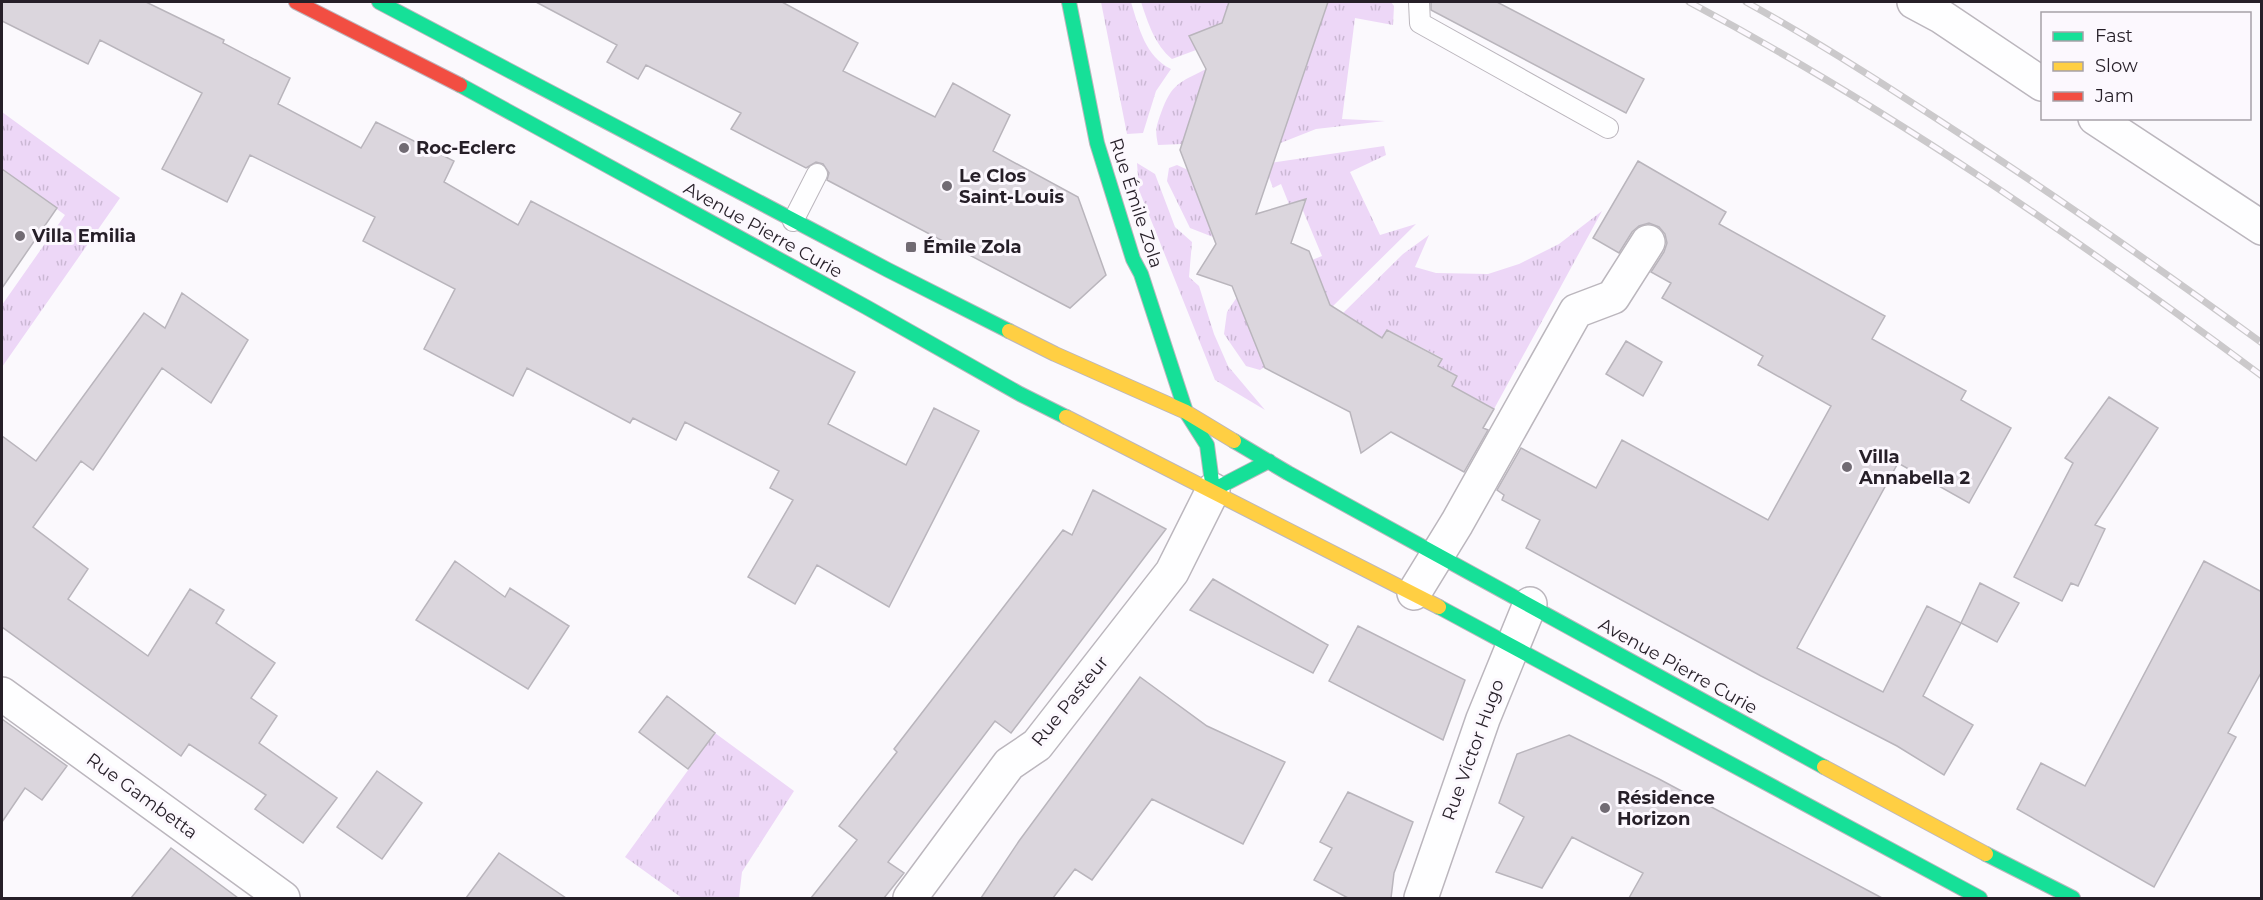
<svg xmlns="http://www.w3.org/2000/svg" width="2263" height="900" viewBox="0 0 2263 900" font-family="Montserrat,sans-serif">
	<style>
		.grass { fill: url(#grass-tufts) }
		.building { fill: #dbd6dd; stroke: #b9b5bc; stroke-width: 1.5 }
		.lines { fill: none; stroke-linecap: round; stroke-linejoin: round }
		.lane-casing { stroke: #bbb6bd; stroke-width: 22 }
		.street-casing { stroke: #bbb6bd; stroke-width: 36 }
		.fast-casing { stroke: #bbb6bd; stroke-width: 16 }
		.slow-casing { stroke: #bbb6bd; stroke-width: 16 }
		.jam-casing { stroke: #bbb6bd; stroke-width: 16 }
		.lane { stroke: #fefeff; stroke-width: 20 }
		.street { stroke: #fefeff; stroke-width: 33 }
		.fast { stroke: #16e098; stroke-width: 14 }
		.slow { stroke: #ffcf43; stroke-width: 14 }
		.jam { stroke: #f24e42; stroke-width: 14 }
		.rail-casing { stroke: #cbc9cb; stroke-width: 7 }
		.rail { stroke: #fcf8fe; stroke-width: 4.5; stroke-dasharray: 14; stroke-linecap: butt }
		.poi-dot { fill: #716b73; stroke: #fcf8fe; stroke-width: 2 }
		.labels { text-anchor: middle; stroke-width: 6; stroke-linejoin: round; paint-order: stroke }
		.poi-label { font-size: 18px; font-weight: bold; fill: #261f28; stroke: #fcf8fe; text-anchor: start }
		.street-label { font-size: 18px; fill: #261f28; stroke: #fcf8fe }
	</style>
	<defs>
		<pattern id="grass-tufts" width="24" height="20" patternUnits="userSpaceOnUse" patternTransform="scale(1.5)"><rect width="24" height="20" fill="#edd7f7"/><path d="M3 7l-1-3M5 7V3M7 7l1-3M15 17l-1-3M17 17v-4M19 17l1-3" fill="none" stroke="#cbb8d4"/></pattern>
	</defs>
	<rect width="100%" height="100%" fill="#fbf9fd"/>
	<path class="grass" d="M1101,2H1131C1139,28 1145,56 1171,69L1156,91L1143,133L1127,134Z
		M1141,2H1229L1224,17L1237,24L1214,34L1207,29L1197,33L1193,44L1196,50L1172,59C1155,45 1148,23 1141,2Z
		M1304,2H1391L1394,6L1393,25L1355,18L1342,119L1385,121L1316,129L1278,144L1300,13Z
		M1206,69L1207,143L1158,145C1155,130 1156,127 1161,113C1172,83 1179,83 1206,69Z
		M2,112L120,198L2,367V305L65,215L2,169Z
		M1384,146L1386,155L1350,172L1380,235L1416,224L1332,307L1320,309L1312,260L1322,256L1299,201L1289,204L1281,184L1273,188L1264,164Z
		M1137,163L1155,174L1175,227L1192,242L1189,277L1199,286L1214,334L1228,366L1265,410L1215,380L1139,190Z
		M1177,165L1188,170L1213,237L1190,228L1167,181L1169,168Z
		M1602,211L1494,409L1452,386L1438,366L1442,358L1388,330L1382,338L1342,314L1403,254L1429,235L1415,267L1436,273L1488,274L1519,264L1559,244Z
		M1237,297L1266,366L1260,370L1246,366L1224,334L1227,312Z
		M715,733L794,791L742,872L739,898H682L625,857Z"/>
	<path class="building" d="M2,2H146L224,40L223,43L290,78L278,104L361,148L376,122L454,161L444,182L518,225L531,201L855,372L828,424L906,465L934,408L979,431L889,607L817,565L795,604L748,577L793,500L770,488L779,471L685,422L676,440L633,418L630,423L527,368L513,396L424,349L455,289L363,241L375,217L250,155L227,202L162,169L202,93L100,40L88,64L2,21Z
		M536,2H782L858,43L843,71L935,117L953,83L1010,115L993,151L1078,197L1106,275L1070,308L827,180L829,173L823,164L816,162L806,168L731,129L741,113L646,65L638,79L607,62L617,45Z
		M1229,2H1328L1256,214L1306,199L1291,243L1309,251L1330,305L1382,338L1387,330L1442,359L1438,366L1457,376L1452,386L1494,409L1483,428L1488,430L1464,472L1391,432L1361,453L1350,412L1265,368L1232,286L1197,274L1216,244L1180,150L1206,69L1189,36L1222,23Z
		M1431,2H1497L1644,79L1626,113L1431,10Z
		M1638,161L1726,212L1719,224L1885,316L1872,339L1966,391L1961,400L2011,428L1969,503L1898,463L1797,648L1883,692L1927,606L1961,623L1923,696L1973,725L1944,775L1897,746L1761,676L1526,548L1540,520L1502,500L1504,495L1497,490L1521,448L1596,488L1622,440L1768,520L1831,406L1758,365L1763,356L1662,298L1671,283L1651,272L1664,252L1667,243L1665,234L1659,227L1649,223L1639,226L1632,232L1619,253L1593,238Z
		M2,169L57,208L2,288Z
		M182,293L248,340L211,403L162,368L93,470L81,461L33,527L88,569L68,599L148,656L190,589L224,610L216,623L275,663L251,698L277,716L259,743L337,798L303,843L255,809L266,795L189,744L181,756L2,627V436L36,461L144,313L165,328Z
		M1626,341L1662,362L1643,396L1606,374Z
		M2109,397L2158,428L2095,525L2105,529L2078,586L2071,583L2062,601L2014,577L2073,463L2065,458Z
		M1093,490L1166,529L1011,733L995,721L888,862L904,873L884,898H811L857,840L839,826L897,752L894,749L1063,530L1072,535Z
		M455,561L505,597L510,588L569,626L528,689L416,620Z
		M2204,561L2262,592V671L2228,733L2236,737L2154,887L2017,809L2041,763L2085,786Z
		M1213,579L1328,645L1313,673L1190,610Z
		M1980,583L2019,603L1997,642L1961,623Z
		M1358,626L1465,680L1443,740L1329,681Z
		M1140,677L1207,726L1285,762L1243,844L1152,799L1092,880L1075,869L1053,898H981L1019,841Z
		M667,696L715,733L688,769L639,732Z
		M2,719L67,766L42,800L25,788L2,822Z
		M1569,735L1659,779L1882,898H1629L1643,873L1572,837L1542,888L1496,872L1524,817L1499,803L1517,754Z
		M377,771L422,803L382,859L337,827Z
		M1348,792L1413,822L1394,873L1391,898H1348L1314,880L1332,848L1320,842Z
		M171,848L238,898H131Z
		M499,853L566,898H466Z"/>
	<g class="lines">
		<g class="lane-casing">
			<path id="lane" d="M1419,2L1420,23L1608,128
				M793,221L817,174"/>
		</g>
		<g class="street-casing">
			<path id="street" d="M1914,2L1942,17L2042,84
				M2095,118L2262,228
				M1414,593L1457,523L1576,311L1613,297L1648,242
				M2,694L283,898
				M910,898L1009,764L1037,745L1172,572L1213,490
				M1421,898L1483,719L1530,604"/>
		</g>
		<g class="fast-casing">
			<path id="fast" d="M379,2L888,270L1009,331
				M1069,2L1097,143L1133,259L1141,274L1186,412L1207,445L1213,490L1269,461
				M460,85L866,307L1020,394L1066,417
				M1234,441L1288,473L1824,767
				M1439,607L1980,898
				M1986,854L2073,898"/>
		</g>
		<g class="slow-casing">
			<path id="slow" d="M1009,331L1055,354L1186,412L1234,441
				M1066,417L1439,607
				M1824,767L1986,854"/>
		</g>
		<g class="jam-casing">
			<path id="jam" d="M296,2L460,85"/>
		</g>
		<use href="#lane" class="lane"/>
		<use href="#street" class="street"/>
		<use href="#fast" class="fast"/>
		<use href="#slow" class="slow"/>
		<use href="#jam" class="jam"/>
		<g class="rail-casing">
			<path id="rail" d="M1689,2C1890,109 2079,240 2262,376
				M1746,2C1824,45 1899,94 1974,143C2072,207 2167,274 2262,343"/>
		</g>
		<use href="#rail" class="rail"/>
	</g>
	<g class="poi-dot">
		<circle cx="404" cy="148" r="6"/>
		<circle cx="947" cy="186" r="6"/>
		<circle cx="20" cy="236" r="6"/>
		<rect x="905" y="241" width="12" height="12" rx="3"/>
		<circle cx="1847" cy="467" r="6"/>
		<circle cx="1605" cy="808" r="6"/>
	</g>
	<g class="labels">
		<g class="poi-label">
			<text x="416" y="154">Roc-Eclerc</text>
			<text x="959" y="182">Le Clos<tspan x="959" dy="21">Saint-Louis</tspan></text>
			<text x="32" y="242">Villa Emilia</text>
			<text x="923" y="253">Émile Zola</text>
			<text x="1859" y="463">Villa<tspan x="1859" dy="21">Annabella 2</tspan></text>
			<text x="1617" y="804">Résidence<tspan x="1617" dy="21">Horizon</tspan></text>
		</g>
		<g class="street-label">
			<text transform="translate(1136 203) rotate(72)" y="6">Rue Émile Zola</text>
			<text transform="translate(763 230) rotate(29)" y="6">Avenue Pierre Curie</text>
			<text transform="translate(1678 666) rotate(29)" y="6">Avenue Pierre Curie</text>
			<text transform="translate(1070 701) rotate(-51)" y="6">Rue Pasteur</text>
			<text transform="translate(1473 750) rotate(-70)" y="6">Rue Victor Hugo</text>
			<text transform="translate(142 796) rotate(36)" y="6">Rue Gambetta</text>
		</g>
	</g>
	<rect width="2263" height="900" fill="none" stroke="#261f28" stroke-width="6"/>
	<rect x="2041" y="12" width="210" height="108" fill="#fcf8fe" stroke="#a6a1a8" stroke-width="1.5"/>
	<rect x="2053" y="32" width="30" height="9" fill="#16e098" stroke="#a6a1a8" stroke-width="1.5"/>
	<text x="2095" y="42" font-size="18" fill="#261f28">Fast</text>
	<rect x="2053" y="62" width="30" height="9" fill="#ffcf43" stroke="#a6a1a8" stroke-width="1.5"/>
	<text x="2095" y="72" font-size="18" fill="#261f28">Slow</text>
	<rect x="2053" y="92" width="30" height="9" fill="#f24e42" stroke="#a6a1a8" stroke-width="1.5"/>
	<text x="2095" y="102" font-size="18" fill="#261f28">Jam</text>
</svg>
